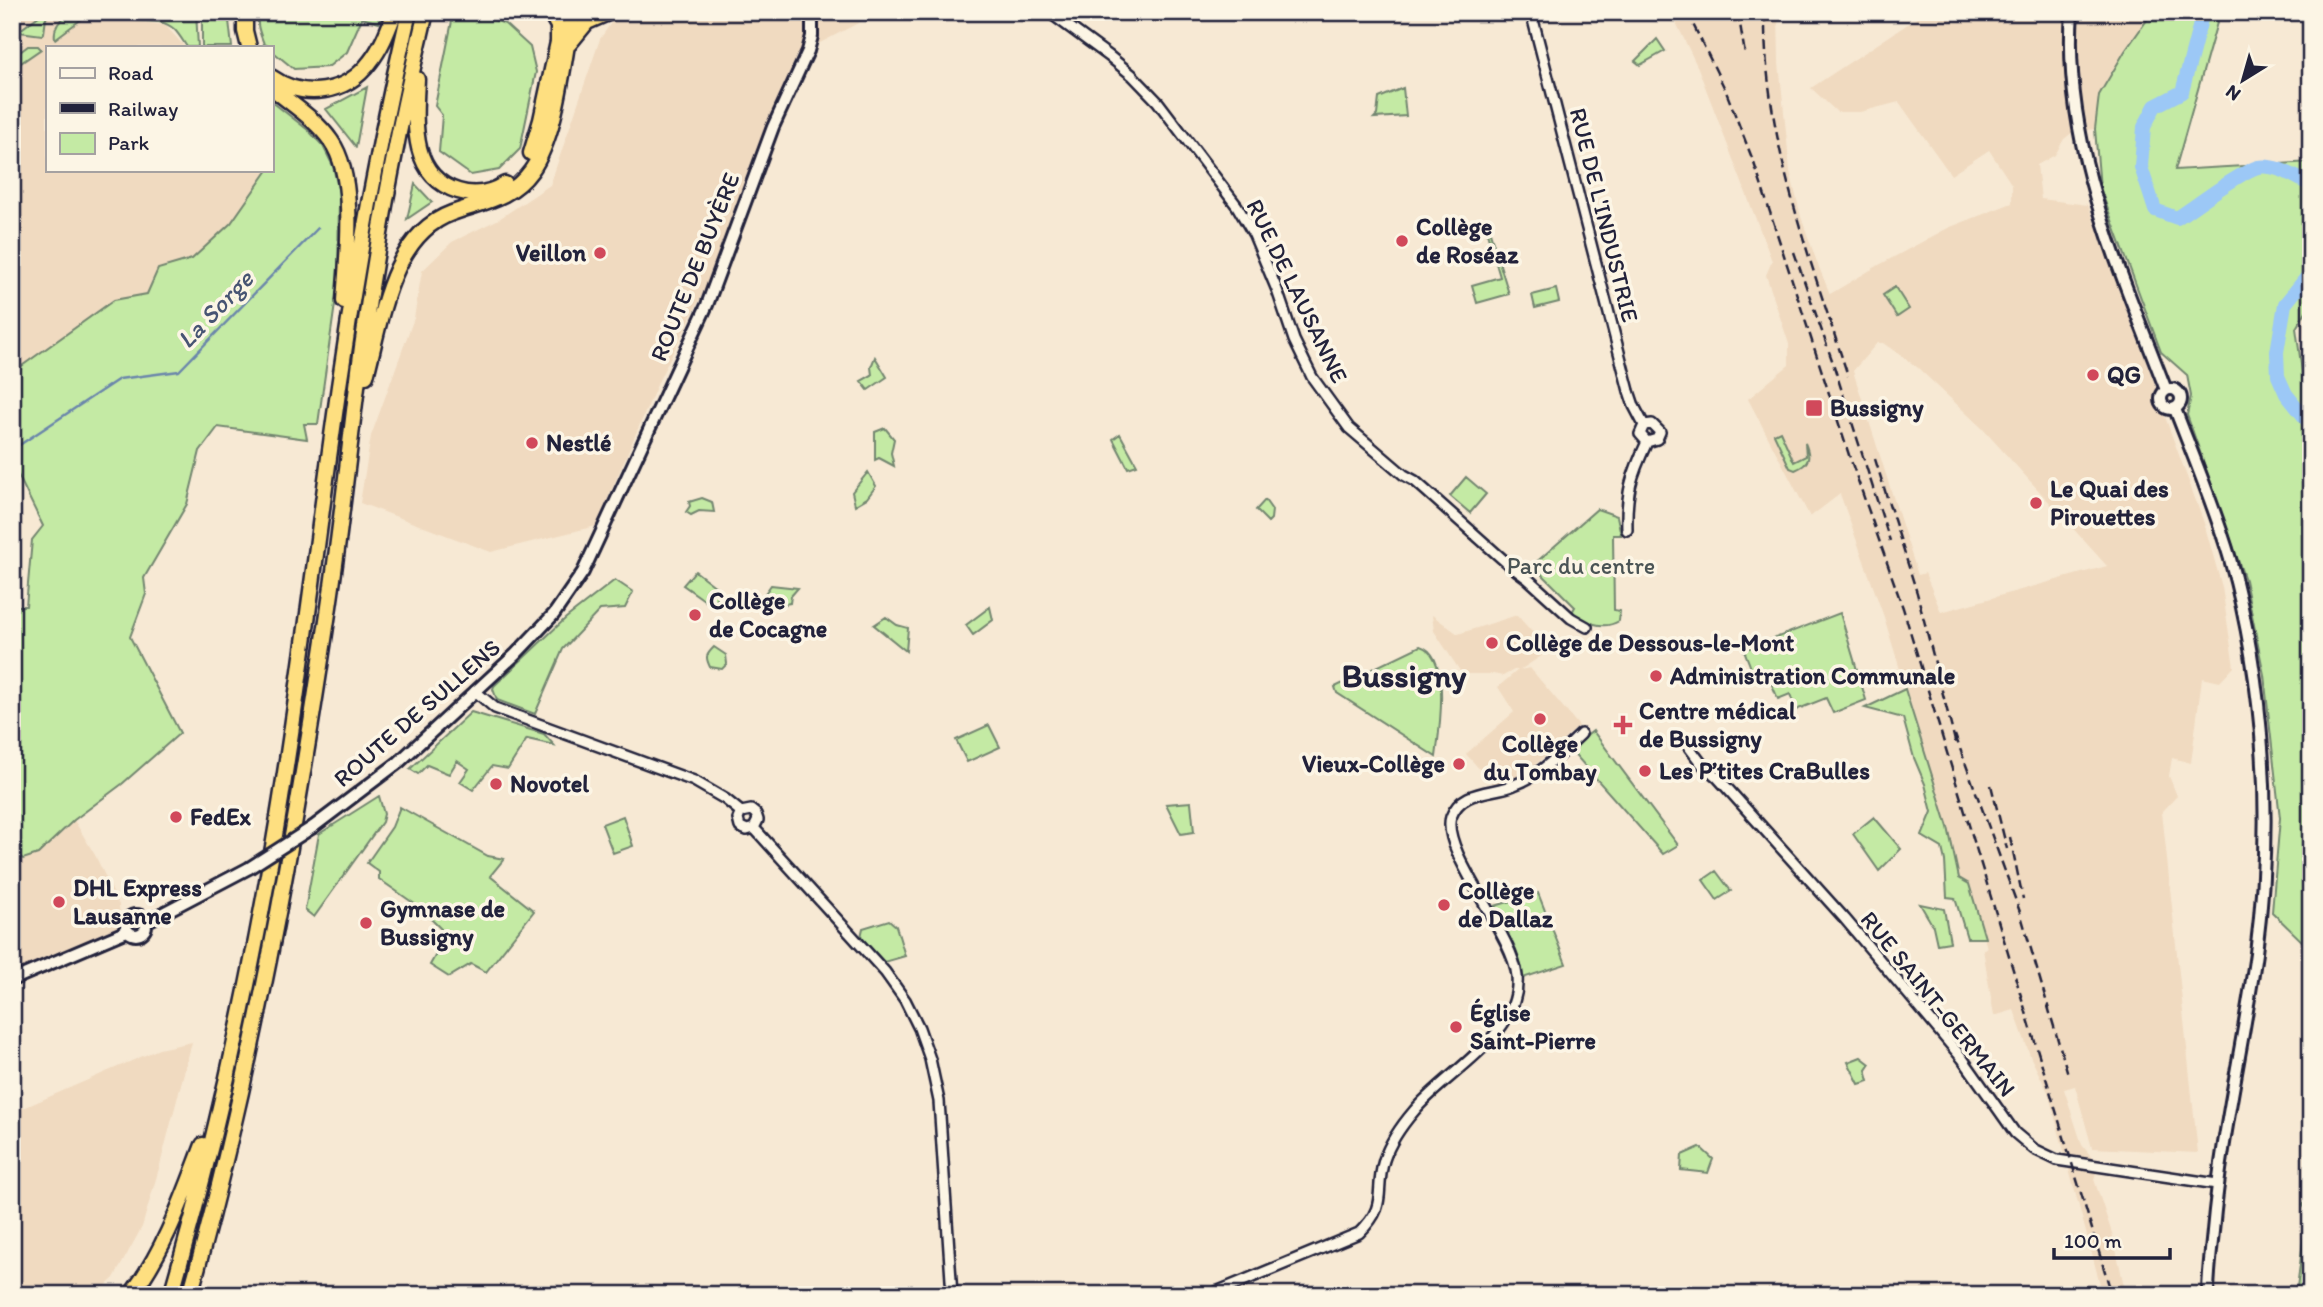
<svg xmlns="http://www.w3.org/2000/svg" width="2323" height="1307" viewBox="0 0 2323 1307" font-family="Itim,sans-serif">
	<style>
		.built { fill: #f0dac0; fill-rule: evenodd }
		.green { fill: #c4eaa4; stroke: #738670; stroke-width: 2 }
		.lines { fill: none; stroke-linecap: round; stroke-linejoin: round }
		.stream { stroke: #6b86ab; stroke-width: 2.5 }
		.river { stroke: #9cc8f6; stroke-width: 14 }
		.tertiary-casing { stroke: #22223b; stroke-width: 14 }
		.secondary-casing { stroke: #22223b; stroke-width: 16 }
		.motorway-casing { stroke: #22223b; stroke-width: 19 }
		.tertiary { stroke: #fcf5e5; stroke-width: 9 }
		.secondary { stroke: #fcf5e5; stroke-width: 10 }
		.motorway { stroke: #fedf80; stroke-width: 14 }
		.rail { stroke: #22223b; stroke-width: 2.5; stroke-dasharray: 10 5; stroke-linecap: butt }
		.secondary-bridge-casing { stroke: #22223b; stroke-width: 16; stroke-linecap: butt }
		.secondary-bridge { stroke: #fcf5e5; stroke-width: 10 }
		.poi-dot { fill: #d1495b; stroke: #fcf5e5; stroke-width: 2.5 }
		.labels { text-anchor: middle; stroke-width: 7; stroke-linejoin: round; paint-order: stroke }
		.street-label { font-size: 24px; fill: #22223b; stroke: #fcf5e5 }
		.poi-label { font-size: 24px; font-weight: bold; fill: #22223b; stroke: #fcf5e5; text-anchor: start }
		.park-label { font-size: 24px; fill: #4a5455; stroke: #fcf5e5 }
		.water-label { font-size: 26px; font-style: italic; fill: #475473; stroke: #fcf5e5 }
		.district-label { font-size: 32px; font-weight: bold; fill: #22223b; stroke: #fcf5e5 }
	</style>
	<rect width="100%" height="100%" fill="#f7e9d4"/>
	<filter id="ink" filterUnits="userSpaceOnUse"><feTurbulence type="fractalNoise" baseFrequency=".0143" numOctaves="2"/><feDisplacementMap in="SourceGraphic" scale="14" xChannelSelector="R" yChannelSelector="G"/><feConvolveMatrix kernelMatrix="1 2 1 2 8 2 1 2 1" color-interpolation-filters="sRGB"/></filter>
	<g filter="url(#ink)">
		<path class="built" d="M12,12H117L121,19L165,25L185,47H47V170H268L231,223L192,259L158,269L147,294L114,300L12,373Z
			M722,12H887L864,20L797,55L705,289L660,378L596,526L491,552L360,503L371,436L414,318L422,271L452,242L499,219L550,185L600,39L613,20Z
			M1671,12H1778L1779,63L1790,171L1801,217L1818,265L1830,294L1879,265L1948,228L2012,203V185L1989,150L1951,175L1899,102L1860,112H1837L1811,88L1926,12H2155L2152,13L2125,51L2099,95L2095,129L2073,132L2064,139L2055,155L2037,165L2041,199L2088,205L2157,390L2154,399L2164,414L2204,523L2222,587L2234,667L2220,682L2202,678L2191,763L2172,758L2169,776L2177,796L2162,812L2198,1153L2092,1148L2075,1086L2064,1089L2082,1145L2090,1155L2096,1173L2094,1179L2113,1236L2126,1295H2103L2048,1092L2031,1058L2014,1010L1994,1016L1983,949L1987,948L1969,884L1959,878L1948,827L1884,617L1840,494L1810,517L1748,399L1789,365V344L1766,275L1772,261L1698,68ZM1877,343H1883L1917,367L1982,428L2107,566L1941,612L1925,573L1918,575L1853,371Z
			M1432,615L1458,634L1517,615L1549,651L1520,670L1530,668L1579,726L1529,770L1511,781L1492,783L1466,754L1514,712L1498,687L1518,670H1514L1503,676L1493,674H1462L1434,631Z
			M74,820L95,855L119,905L120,918L116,928L109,934L26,968L12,970V851L23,859L38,854Z
			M192,1042L160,1165L142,1227L114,1278L96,1295H12L23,1289L12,1265V1113L159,1049Z"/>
		<path class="green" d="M44,12L50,15L46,18L44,33L42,35L12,31V20L20,30Z
			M71,12H91L55,39C53,25 61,20 71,12Z
			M119,12H155L169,16L183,12H196L198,47H187C183,41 179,34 174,29C159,15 137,26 120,16Z
			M202,12H228L232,47H202Z
			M260,12H383L379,23L362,18L347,52L328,67L294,69L271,50V47L264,44C260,33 255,24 260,12Z
			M458,12H474L505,24L530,47L536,72L520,149L499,170L471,175L439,152L442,115L435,106L453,16Z
			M2179,12L2191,16L2192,12H2220L2175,170L2311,162V303L2296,328L2304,386L2311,394V950L2272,912L2280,818L2264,675L2245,580L2187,415L2191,396L2187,375L2161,352L2100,188L2095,129L2099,95L2125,51L2152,13Z
			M1657,39L1665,51L1640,65L1635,61Z
			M28,46H38L41,49L12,69V58Z
			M367,87L356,147L326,109Z
			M1403,88L1406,116L1374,118L1377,115L1379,98Z
			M271,101L308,130L323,146L333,166L339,193L338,283L318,424H304L307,439L218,427L200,451L187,504L144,578L146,594L130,637L180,733L122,784L74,820L38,854L23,859L12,851V606H26L32,540L43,526L17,473L12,474V373L114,300L147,294L158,269L192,259L231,223L268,170H271Z
			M415,184L432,202L407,219Z
			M1486,229H1489L1509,294L1477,303L1472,285L1500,277Z
			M1895,287L1909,309L1897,317L1883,295Z
			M1556,289L1559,302L1535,308L1532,295Z
			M875,357L887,377L868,390L861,381L872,375L871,367Z
			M885,428L894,439L891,453L894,466L879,458L875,460V432Z
			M1780,431L1794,462L1806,456L1805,443C1811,457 1810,464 1795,470L1790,468L1774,434Z
			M1120,434L1137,465L1128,468L1113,439Z
			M868,472L876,486L867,498L855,505L852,492Z
			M1466,477L1486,494L1470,513L1450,496Z
			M702,498L712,502L714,512L699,511L691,515L686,512L690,506L689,502Z
			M1265,500L1272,510L1271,519L1268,522L1256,510Z
			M1597,509L1617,516L1621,535H1613L1614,610L1620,611L1619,621C1602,631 1586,622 1572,612L1575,607L1533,565Z
			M695,571L720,590L714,607L683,585Z
			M615,580L633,592L625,608L600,610L563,649L535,714L497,700L493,689L494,686L566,618Z
			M771,585L798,588L791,596L790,603L770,606L761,599Z
			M990,607L993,620L973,635L966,625Z
			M1840,613L1866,700L1833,713L1826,698L1796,710L1790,694L1778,699L1767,673L1755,678L1744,650Z
			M886,617L897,625L908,628L906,651L874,625Z
			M1420,646C1452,655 1439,731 1436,757L1337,693L1335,687Z
			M714,647L726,655L727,664L722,669L710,667C705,657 706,655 714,647Z
			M1905,689L1948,827L1959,878L1969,884L1985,938H1967L1955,898L1947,897L1945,861L1942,848L1922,836L1932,812L1925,784L1914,758L1903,718L1865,708Z
			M471,712L544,734L554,745L527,739L508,769L492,766L473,790L460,782L469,769L457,761L449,774L427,765L418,774L410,769Z
			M989,725L1000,747L967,762L956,740Z
			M1593,731L1678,845L1663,854L1570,749Z
			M379,796L384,814L382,822L314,917L305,910L319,834Z
			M1191,802L1194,832L1181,834L1166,804Z
			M400,807L488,856L504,859L490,876L534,911L486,972L471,964L449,977L430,965L447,935L419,907L379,879V872L367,863L392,827Z
			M623,816L633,846L613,853L602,824Z
			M1874,817L1901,849L1879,871L1853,834Z
			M1716,871L1731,891L1717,900L1703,880Z
			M1538,893L1566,964L1523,978L1522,968L1495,906Z
			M1920,904L1944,909L1950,942L1937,944L1933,926Z
			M889,920L896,926L905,956L884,962L861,937L863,928Z
			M1861,1057L1870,1064L1866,1070L1869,1081L1859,1084L1848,1062Z
			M1700,1147L1713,1159L1708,1173L1681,1170L1682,1155Z
			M2311,1194V1295H2296L2307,1211L2303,1205Z"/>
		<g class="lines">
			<path class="stream" d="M12,446H18L119,379L179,371L318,228"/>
			<path class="river" d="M2203,12L2182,92L2155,106L2144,127L2141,167L2155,210L2177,218C2194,207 2242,171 2258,167C2277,164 2295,177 2311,185
				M2311,272L2285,304L2277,352L2278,376L2286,394L2311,425
				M2309,1295L2311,1248"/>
			<g class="tertiary-casing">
				<path id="tertiary" d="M1049,12L1109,56L1132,75L1158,102L1237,206L1254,235L1277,290L1294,340L1312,377L1349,428L1404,475L1415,481L1508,564L1528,579L1571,618L1587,627
					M1531,12L1629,391L1634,406L1644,425
					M1644,425L1652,424L1660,432L1657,439L1647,442
					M1644,425L1640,434L1647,442
					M1627,530C1626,492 1631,476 1647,442
					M475,691L495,708L694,781L725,799L741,812
					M1686,743L1701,763L1718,778L1845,919L1899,983L1962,1058L2015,1133L2034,1149L2057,1160L2217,1184
					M741,812L751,810L756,814L758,820L754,828
					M741,812L738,819L740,827L747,830L754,828
					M754,828L885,972L905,1000L919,1028L930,1059L939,1101L952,1295
					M1209,1295L1359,1233C1389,1204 1374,1193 1384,1160C1390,1142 1402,1125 1414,1111C1447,1071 1522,1035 1517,976C1513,934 1440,850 1451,817C1461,789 1492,794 1514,785C1540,776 1562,752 1581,734"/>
			</g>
			<g class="secondary-casing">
				<path id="secondary" d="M2072,12C2062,145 2120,269 2166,390
					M2161 399a10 10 0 1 1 20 0a10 10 0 1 1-20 0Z
					M2175,409C2194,458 2215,508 2230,559C2265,685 2273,823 2256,953C2243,1046 2221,1138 2213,1231C2211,1252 2208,1274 2208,1295
					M313,827L399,762L515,655L554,614L583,572L707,305L773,127L808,51L812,36V12
					M126 925a10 10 0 1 1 20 0a10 10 0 1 1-20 0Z
					M146,922L249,868
					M12,980L127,931"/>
			</g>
			<g class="motorway-casing">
				<path id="motorway" d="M245,12V31L249,47
					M569,44L587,22L610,12
					M271,77C304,100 346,94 370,62C382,47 388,30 395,12
					M417,79C415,120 409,176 458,191C474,196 491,193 505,184
					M271,87C291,104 316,119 331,141C357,178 347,257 344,301
					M531,153L541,120L558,42V26L550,12
					M366,376C381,320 391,235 452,213C482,202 511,199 531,171C558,134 563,58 573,12
					M131,1295C165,1250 183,1197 203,1145
					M171,1295C214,1146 248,994 274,841C300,690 317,538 339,386C357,261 380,136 409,12
					M190,1295C252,1073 293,848 327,620C341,530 350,438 362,347C378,235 399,122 426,12"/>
			</g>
			<use href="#tertiary" class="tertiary"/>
			<use href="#secondary" class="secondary"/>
			<use href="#motorway" class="motorway"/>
			<path class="rail" d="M1687,12L1725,89L1754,163L1849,455L1903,608L2112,1295
				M1738,12L1745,54
				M1765,12C1763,138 1810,258 1848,376
				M1794,252L1832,360L1890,541
				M1875,459L1917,593L1956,745
				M1955,735L2020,912L2068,1074
				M1991,785L2007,849
				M2010,837L2023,899"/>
			<g class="secondary-bridge-casing">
				<path id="secondary-bridge" d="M249,868L313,827"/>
			</g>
			<use href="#secondary-bridge" class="secondary-bridge"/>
		</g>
	</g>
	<g class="poi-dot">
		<circle cx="1402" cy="241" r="7"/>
		<circle cx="600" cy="253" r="7"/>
		<circle cx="2093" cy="375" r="7"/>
		<rect x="1805" y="399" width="18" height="18" rx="3.5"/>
		<circle cx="532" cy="443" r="7"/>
		<circle cx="2036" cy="503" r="7"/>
		<circle cx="695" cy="615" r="7"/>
		<circle cx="1492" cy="643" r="7"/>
		<circle cx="1656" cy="676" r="7"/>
		<circle cx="1540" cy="719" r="7"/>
		<path d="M1619.5 714.5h7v7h7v7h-7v7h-7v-7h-7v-7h7z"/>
		<circle cx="1459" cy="764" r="7"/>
		<circle cx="1645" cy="771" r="7"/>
		<circle cx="496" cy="784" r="7"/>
		<circle cx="176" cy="817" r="7"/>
		<circle cx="59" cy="902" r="7"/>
		<circle cx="1444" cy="905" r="7"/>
		<circle cx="366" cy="923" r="7"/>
		<circle cx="1456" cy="1027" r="7"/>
	</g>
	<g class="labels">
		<g class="street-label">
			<text transform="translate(1604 215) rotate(76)" y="8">RUE DE L'INDUSTRIE</text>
			<text transform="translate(695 267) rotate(-68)" y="8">ROUTE DE BUYÈRE</text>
			<text transform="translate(1297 291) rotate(64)" y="8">RUE DE LAUSANNE</text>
			<text transform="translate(417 713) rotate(-41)" y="8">ROUTE DE SULLENS</text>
			<text transform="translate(1938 1004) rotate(51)" y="8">RUE SAINT-GERMAIN</text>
		</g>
		<g class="poi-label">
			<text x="1416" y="235">Collège<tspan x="1416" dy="28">de Roséaz</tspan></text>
			<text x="586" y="261" text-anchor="end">Veillon</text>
			<text x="2107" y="383">QG</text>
			<text x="1830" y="416">Bussigny</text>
			<text x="546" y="451">Nestlé</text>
			<text x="2050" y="497">Le Quai des<tspan x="2050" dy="28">Pirouettes</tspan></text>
			<text x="709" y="609">Collège<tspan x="709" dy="28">de Cocagne</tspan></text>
			<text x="1506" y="651">Collège de Dessous-le-Mont</text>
			<text x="1670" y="684">Administration Communale</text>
			<text x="1639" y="719">Centre médical<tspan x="1639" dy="28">de Bussigny</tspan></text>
			<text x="1540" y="752" text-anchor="middle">Collège<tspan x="1540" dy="28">du Tombay</tspan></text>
			<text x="1445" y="772" text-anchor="end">Vieux-Collège</text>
			<text x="1659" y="779">Les P’tites CraBulles</text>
			<text x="510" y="792">Novotel</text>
			<text x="190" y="825">FedEx</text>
			<text x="73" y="896">DHL Express<tspan x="73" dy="28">Lausanne</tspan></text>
			<text x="1458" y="899">Collège<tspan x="1458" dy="28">de Dallaz</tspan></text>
			<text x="380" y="917">Gymnase de<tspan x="380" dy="28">Bussigny</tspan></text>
			<text x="1470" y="1021">Église<tspan x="1470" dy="28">Saint-Pierre</tspan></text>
		</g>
		<g class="park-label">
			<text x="1581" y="574">Parc du centre</text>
		</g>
		<g class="water-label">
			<text transform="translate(215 309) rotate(-46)" y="9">La Sorge</text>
		</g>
		<g class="district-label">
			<text x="1404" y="687">Bussigny</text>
		</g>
	</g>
	<rect width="2323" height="1307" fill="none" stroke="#fcf5e5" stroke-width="42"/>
	<rect x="21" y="21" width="2281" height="1265" fill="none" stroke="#22223b" stroke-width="2.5" filter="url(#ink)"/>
	<rect x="46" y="46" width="228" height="126" fill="#fcf5e5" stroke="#a5a1a1" stroke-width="2"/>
	<rect x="60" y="68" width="35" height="10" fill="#fcf5e5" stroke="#a5a1a1" stroke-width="2"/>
	<text x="108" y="80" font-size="21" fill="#22223b">Road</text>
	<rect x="60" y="103" width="35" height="10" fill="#22223b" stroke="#a5a1a1" stroke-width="2"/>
	<text x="108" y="116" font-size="21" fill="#22223b">Railway</text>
	<rect x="60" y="133" width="35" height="21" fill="#c4eaa4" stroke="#a5a1a1" stroke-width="2"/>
	<text x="108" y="150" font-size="21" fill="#22223b">Park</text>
	<g transform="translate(2243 80) rotate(217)" stroke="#fcf5e5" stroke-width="5" paint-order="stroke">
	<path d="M0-5L12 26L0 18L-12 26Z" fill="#22223b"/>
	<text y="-10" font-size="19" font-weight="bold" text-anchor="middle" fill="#22223b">N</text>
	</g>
	<path d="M2054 1248v10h116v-10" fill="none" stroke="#22223b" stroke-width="3.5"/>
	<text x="2064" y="1248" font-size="21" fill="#22223b" stroke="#fcf5e5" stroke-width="5" paint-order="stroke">100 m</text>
</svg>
